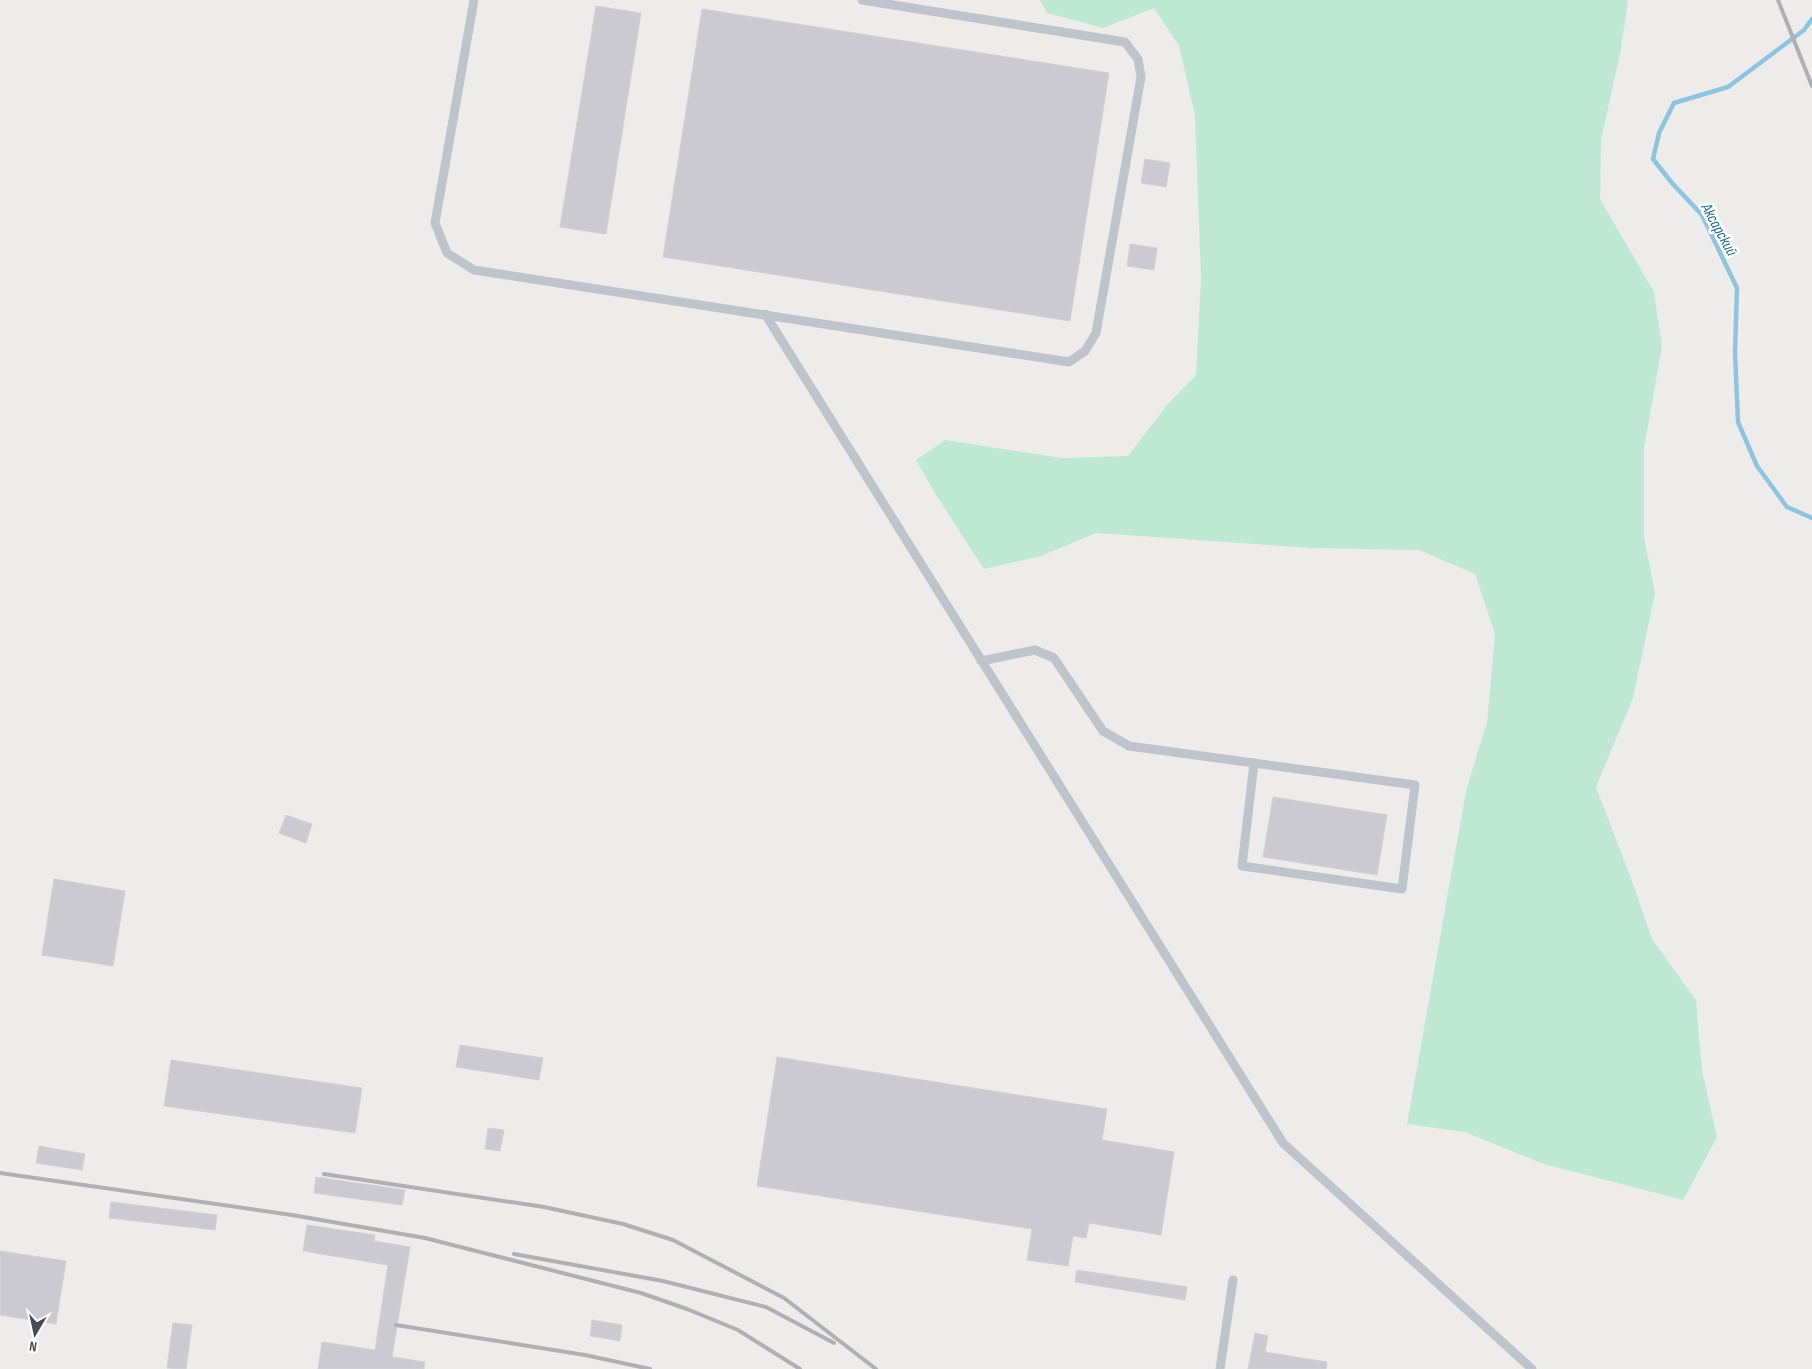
<svg xmlns="http://www.w3.org/2000/svg" width="1812" height="1369" viewBox="0 0 1812 1369" font-family="'Sofia Sans Condensed',sans-serif">
	<style>
		.green { fill: #bee8d4 }
		.lines { fill: none; stroke-linecap: round; stroke-linejoin: round }
		.stream { stroke: #90c3df; stroke-width: 4.5 }
		.building { fill: #cacad0; stroke: #d0d1d6 }
		.service { stroke: #bec4cc; stroke-width: 9 }
		.rail { stroke: #aeb0b5; stroke-width: 4 }
		.labels { text-anchor: middle; stroke-width: 5; stroke-linejoin: round; paint-order: stroke }
		.water-label { font-size: 16px; font-style: italic; fill: #1d6992; stroke: #fff }
	</style>
	<rect width="100%" height="100%" fill="#eeeceb"/>
	<path class="green" d="M1040,0H1628L1621,49L1601,140L1600,199L1654,292L1662,347L1644,448V537L1655,593L1633,698L1596,787L1632,881L1652,939L1696,1000L1702,1070L1717,1137L1683,1200L1544,1164L1465,1132L1407,1124L1466,791L1487,722L1495,634L1475,574L1419,550L1311,548L1096,533L1041,556L984,569L936,495L916,460L945,440L1062,458L1128,456L1167,405L1196,375L1201,278L1195,115L1179,46L1154,8L1103,28L1047,13Z"/>
	<g class="lines">
		<path class="stream" d="M1812,19L1804,30L1728,87L1674,103L1659,133L1653,159L1672,183L1702,215L1737,288L1735,352L1738,422L1757,466L1787,507L1812,518"/>
	</g>
	<path class="building" d="M596,6L641,13L606,234L560,227Z
		M702,9L1109,73L1070,321L663,257Z
		M1145,159L1170,163L1166,187L1141,183Z
		M1130,244L1157,248L1154,270L1127,266Z
		M1273,797L1387,815L1377,875L1263,857Z
		M286,815L312,824L306,843L279,833Z
		M54,879L125,891L113,966L42,955Z
		M460,1045L543,1058L539,1080L456,1067Z
		M777,1057L1107,1109L1102,1140L1174,1152L1161,1235L1089,1223L1086,1238L1073,1236L1068,1266L1027,1260L1032,1229L757,1186Z
		M171,1060L362,1088L355,1133L164,1106Z
		M488,1128L504,1130L500,1151L485,1149Z
		M39,1146L85,1154L82,1170L36,1163Z
		M316,1177L405,1190L402,1205L314,1193Z
		M111,1202L217,1215L215,1230L109,1218Z
		M307,1225L375,1235L374,1241L410,1247L392,1357L425,1362L424,1369H318L322,1342L375,1350L388,1265L303,1251Z
		M0,1251L66,1261L56,1324L0,1315Z
		M1077,1270L1187,1287L1185,1300L1075,1282Z
		M592,1320L622,1325L620,1341L590,1336Z
		M173,1323L192,1325L186,1369L167,1368Z
		M1255,1333L1268,1336L1265,1352L1327,1362L1326,1369H1248Z"/>
	<g class="lines">
		<path class="service" d="M474,0L435,223L447,253L474,270L1069,362L1085,351L1096,333L1141,77L1138,59L1125,42L862,0
			M765,314L1283,1143L1532,1369
			M981,661L1035,650L1054,658L1103,731L1129,746L1415,785L1402,889L1242,866L1254,763
			M1220,1369L1233,1280"/>
		<path class="rail" d="M1778,0L1812,86
			M0,1173L292,1215L425,1238L641,1293L687,1309L738,1330L800,1369
			M324,1174L544,1207L623,1224L673,1240L784,1298L876,1369
			M514,1254L663,1281L766,1307L834,1343
			M396,1325L585,1355L650,1369"/>
	</g>
	<g class="labels">
		<g class="water-label">
			<text transform="translate(1720 229) rotate(61)" y="6">Аксарский</text>
		</g>
	</g>
	<g transform="translate(35 1334) rotate(189)" stroke="#ffffff" stroke-width="4" paint-order="stroke">
	<path d="M0-4L9 19L0 12L-9 19Z" fill="#464c56"/>
	<text y="-8" font-size="14" font-weight="bold" text-anchor="middle" fill="#464c56">N</text>
	</g>
</svg>
